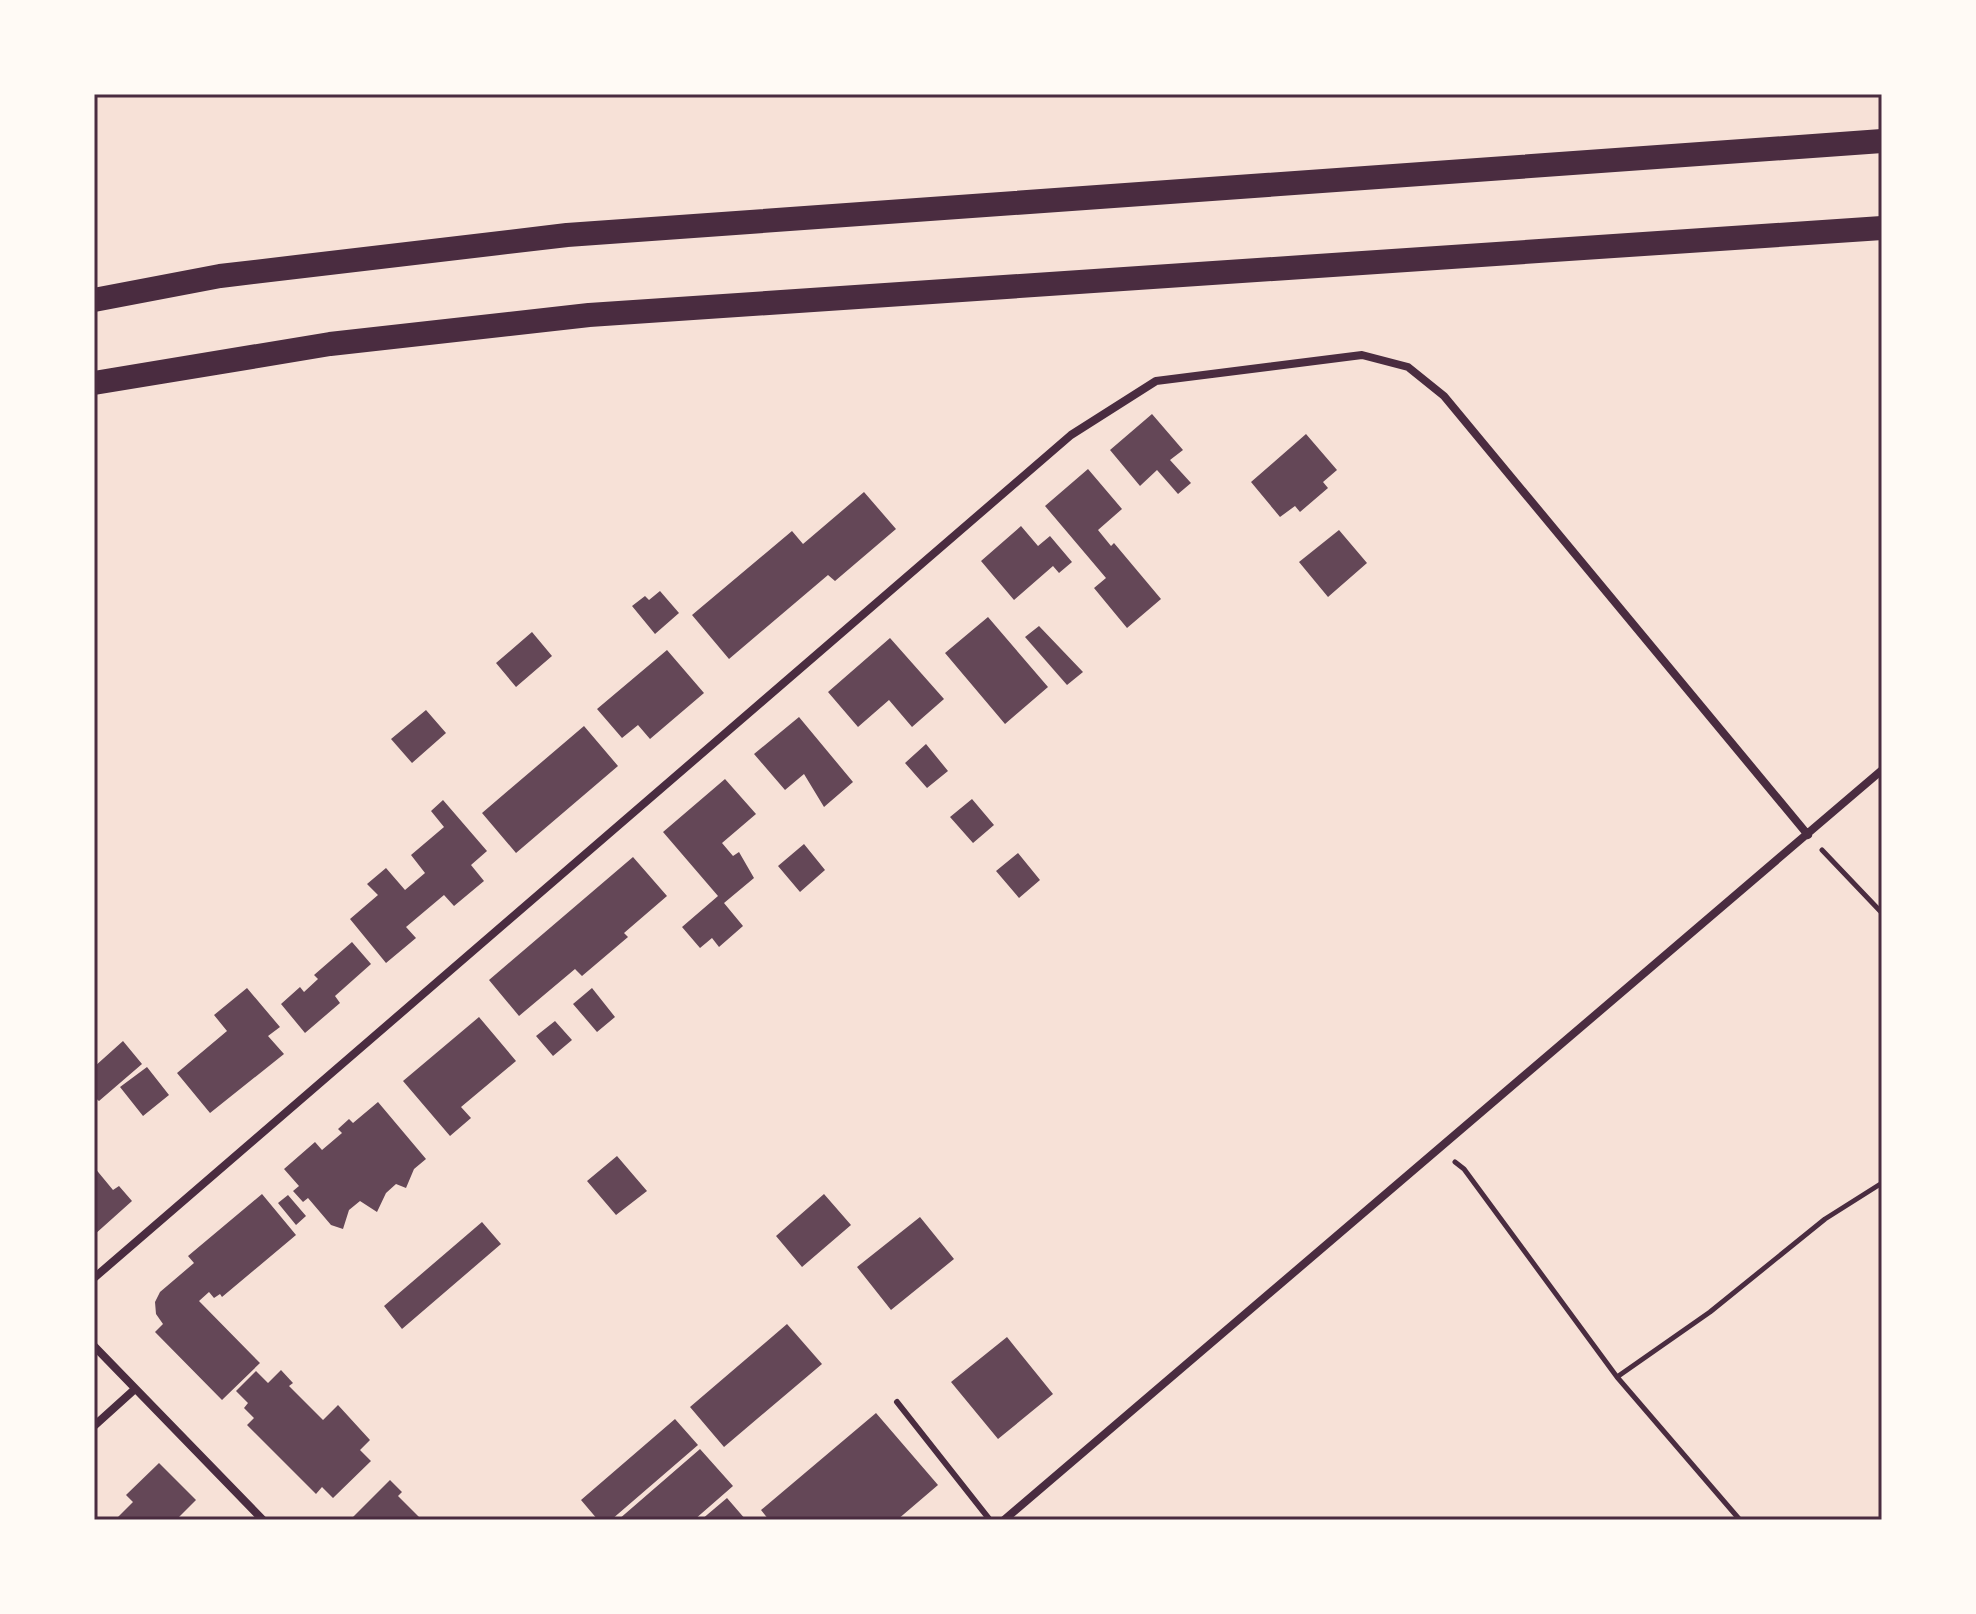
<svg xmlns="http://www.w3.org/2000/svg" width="1976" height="1614" viewBox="0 0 1976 1614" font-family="'Fira Sans',sans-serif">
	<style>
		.building { fill: #644757 }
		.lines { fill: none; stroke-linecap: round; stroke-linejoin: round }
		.path { stroke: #4a2c40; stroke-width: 5 }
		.service { stroke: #4a2c40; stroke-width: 6 }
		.minor { stroke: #4a2c40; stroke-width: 8 }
		.motorway { stroke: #4a2c40; stroke-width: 24 }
		.neatline { fill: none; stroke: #4a2c40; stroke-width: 3 }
	</style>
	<rect width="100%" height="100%" fill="#f7e1d7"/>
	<path class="building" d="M1152,414L1183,450L1170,460L1191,483L1178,494L1157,470L1140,486L1110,450Z
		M1306,434L1337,470L1323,482L1328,488L1300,512L1295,506L1280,517L1251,482Z
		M1088,469L1122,509L1098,530L1111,546L1114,543L1161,599L1127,628L1094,588L1106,578L1045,506Z
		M864,492L896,529L835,581L828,575L729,659L692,615L792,531L803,544Z
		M1021,526L1038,546L1050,536L1072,562L1059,573L1053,566L1014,600L981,561Z
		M1339,530L1367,563L1328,597L1299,562Z
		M660,591L679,613L655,634L632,606L645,596L649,600Z
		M988,617L1048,687L1005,724L945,653Z
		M1039,626L1083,672L1067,685L1025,637Z
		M532,632L552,656L516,687L496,663Z
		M890,638L944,699L912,727L889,700L858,727L828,692Z
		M667,650L704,693L650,739L638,725L622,738L597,709Z
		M426,710L446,733L412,763L391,739Z
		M799,717L853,782L824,807L804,774L785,790L754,754Z
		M584,726L618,766L516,853L482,813Z
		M926,744L948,771L927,788L905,763Z
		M725,779L756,814L722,843L733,856L739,852L754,878L724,903L743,926L719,947L712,938L700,948L682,927L718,896L663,832Z
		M972,799L994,825L973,843L950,817Z
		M443,800L487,851L471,865L484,881L454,906L444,895L406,927L416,938L386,963L350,919L378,895L367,884L386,868L405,890L425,873L411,855L444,827L431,811Z
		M804,844L825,870L800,892L778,866Z
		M1018,853L1040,880L1019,898L996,871Z
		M633,857L667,896L624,933L628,937L582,976L575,969L519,1016L489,980Z
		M352,942L371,964L335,996L340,1003L305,1033L281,1004L300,987L304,992L318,979L314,975Z
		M247,988L280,1027L268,1036L284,1054L210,1113L177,1073L227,1031L214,1015Z
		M592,988L615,1017L597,1032L573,1004Z
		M479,1017L516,1061L461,1107L471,1118L450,1136L403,1081Z
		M555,1021L572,1040L553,1056L536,1036Z
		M123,1041L142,1064L99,1101L94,1097V1067Z
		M147,1067L169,1095L143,1116L120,1087Z
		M378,1102L426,1159L414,1169L406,1188L396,1184L386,1193L377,1212L360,1201L349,1210L343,1229L331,1225L308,1198L303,1202L293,1191L299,1186L284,1169L315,1142L322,1150L342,1133L338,1129L349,1119L353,1123Z
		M617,1156L647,1191L616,1215L587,1181Z
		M94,1167L113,1190L119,1186L132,1201L94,1235Z
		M262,1194L296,1235L222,1297L220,1294L214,1298L209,1292L199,1301L260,1363L222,1400L155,1332L163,1324L156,1314L155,1302L160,1292L194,1263L188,1256Z
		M824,1194L851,1225L802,1267L776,1236Z
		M288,1195L306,1216L296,1225L278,1203Z
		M920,1217L954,1259L891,1310L857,1267Z
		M482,1222L501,1244L402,1329L384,1306Z
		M787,1324L822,1364L724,1447L690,1407Z
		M1007,1337L1053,1394L998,1439L951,1382Z
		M281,1370L293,1383L289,1386L323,1420L338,1405L370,1440L360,1450L371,1461L333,1498L322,1487L316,1494L247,1425L254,1418L244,1408L248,1403L236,1391L256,1371L268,1383Z
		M876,1413L938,1485L897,1520H769L761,1510Z
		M675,1419L698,1445L611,1520H598L581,1500Z
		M700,1449L733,1486L694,1520H618Z
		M159,1463L196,1500L176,1520H115L133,1502L126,1495Z
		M390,1480L402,1492L398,1496L422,1520H355L353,1517Z
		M727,1498L746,1520H701Z"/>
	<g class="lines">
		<path class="path" d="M1822,850L1882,913
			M1455,1162L1464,1169L1617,1377L1740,1520
			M1617,1377L1710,1312L1825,1219L1882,1183"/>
		<path class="service" d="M897,1402L990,1520"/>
		<path class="minor" d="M94,1278L1071,435L1156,381L1362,355L1408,367L1444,396L1808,835
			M94,1346L263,1520
			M94,1426L135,1389
			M1004,1520L1882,770"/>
		<path class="motorway" d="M94,300L220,276L567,235L1882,141
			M94,383L330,344L589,315L1882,228"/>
	</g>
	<rect width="1976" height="1614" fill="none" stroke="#fffaf5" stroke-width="192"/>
	<rect x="96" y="96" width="1784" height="1422" class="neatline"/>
</svg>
